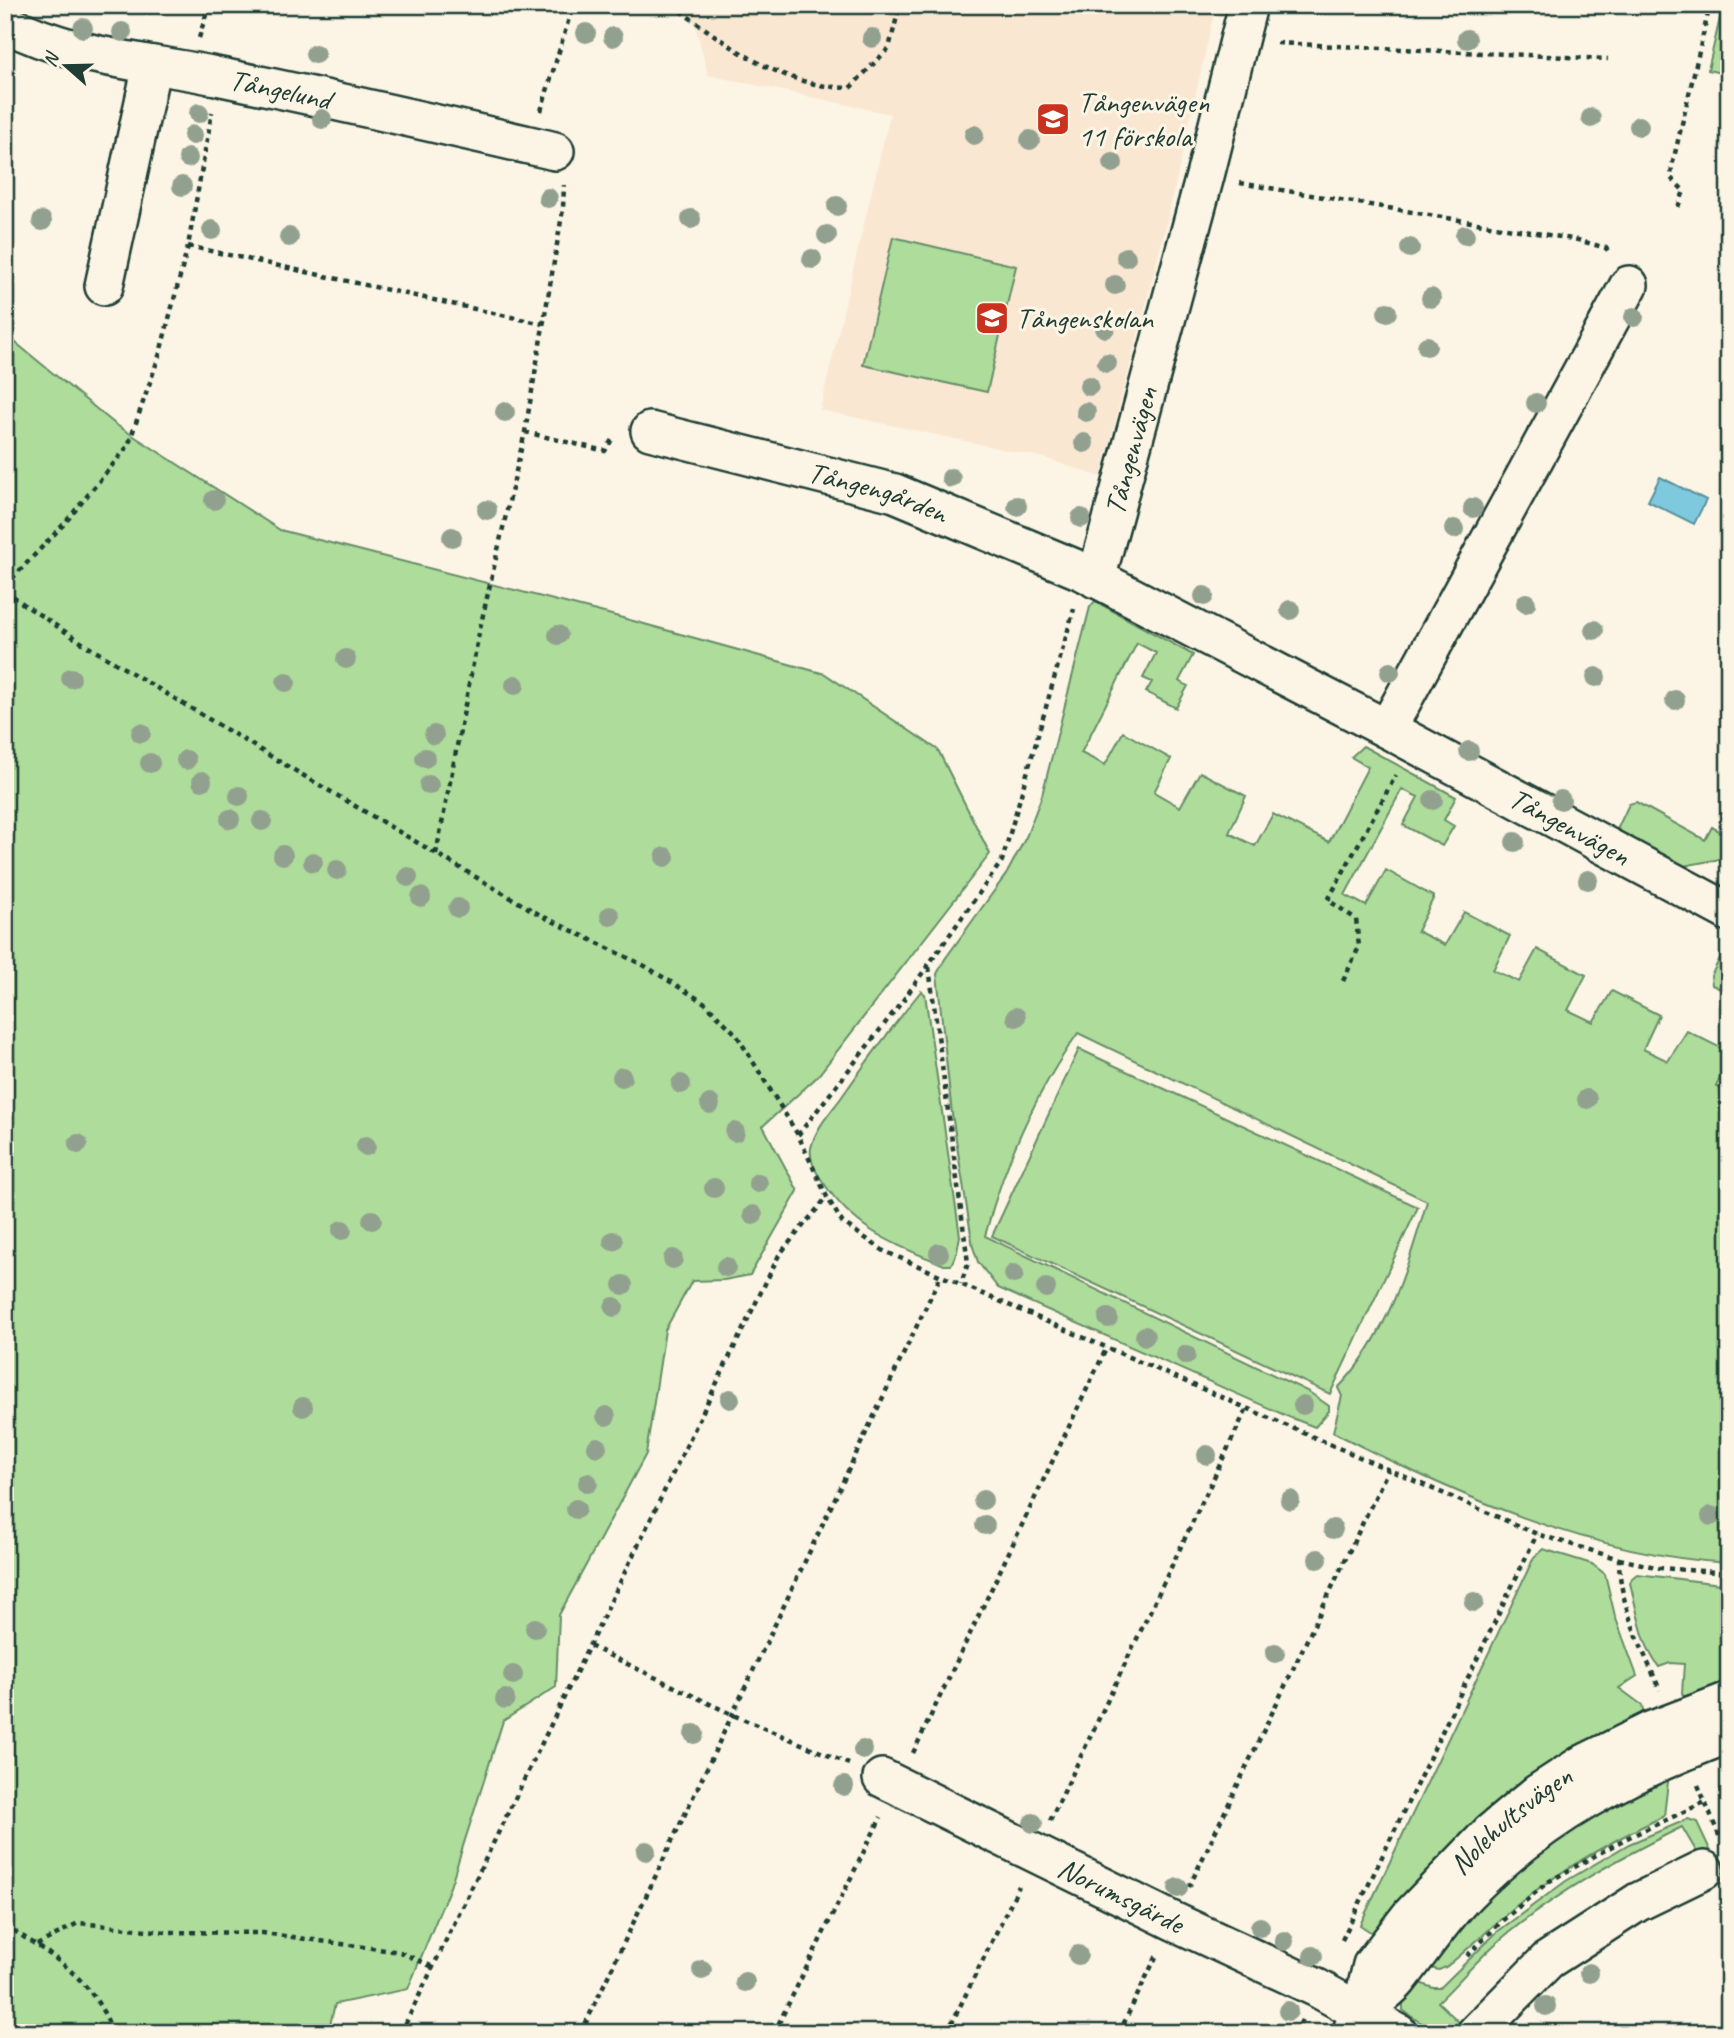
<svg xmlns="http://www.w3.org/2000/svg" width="1734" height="2038" viewBox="0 0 1734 2038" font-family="Caveat,sans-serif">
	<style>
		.built { fill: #fae7d2 }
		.green { fill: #aedc9b; stroke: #668c68; stroke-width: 2 }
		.water { fill: #7fc9df; stroke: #59919b; stroke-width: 2 }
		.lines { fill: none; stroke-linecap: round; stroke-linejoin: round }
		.minor-casing { stroke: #1f3d34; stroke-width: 42 }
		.path { stroke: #1f3d34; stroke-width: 4.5; stroke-dasharray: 5 5; stroke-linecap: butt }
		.minor { stroke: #fcf5e5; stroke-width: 37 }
		.tree { fill: #92a18f }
		.labels { text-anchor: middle; stroke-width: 6; stroke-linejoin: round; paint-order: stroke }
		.street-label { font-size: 30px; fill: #1f3d34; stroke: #fcf5e5 }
		.poi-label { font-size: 30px; fill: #1f3d34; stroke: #fcf5e5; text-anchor: start }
	</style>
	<rect width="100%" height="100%" fill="#fcf5e5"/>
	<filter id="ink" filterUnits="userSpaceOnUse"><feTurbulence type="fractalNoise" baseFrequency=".0143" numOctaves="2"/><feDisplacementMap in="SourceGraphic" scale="14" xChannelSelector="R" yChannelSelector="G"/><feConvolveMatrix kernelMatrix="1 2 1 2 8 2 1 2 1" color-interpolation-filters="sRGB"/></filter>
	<g filter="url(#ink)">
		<path class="built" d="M690,5H1216L1166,226L1101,477L1044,458L820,410L890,114L708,75Z"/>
		<path class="green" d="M1723,5H1729V75L1708,70Z
			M893,237L1016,266L987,392L863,365Z
			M5,334L115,424L280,530L608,614L825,674L938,750L990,854L817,1077L763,1126L798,1191L750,1275L724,1280L692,1281L665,1330L646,1454L559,1615L556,1687L503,1721L450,1887L408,1989L335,2004L328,2033H5Z
			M1095,601L1193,655L1179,681L1188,686L1176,708L1146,692L1152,682L1143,678L1156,653L1137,643L1081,753L1105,765L1123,732L1171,759L1154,792L1180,807L1200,772L1246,796L1229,833L1255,846L1273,814L1329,842L1368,767L1351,757L1363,746L1456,797L1444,820L1454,826L1442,846L1403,825L1418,797L1402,789L1345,895L1366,906L1386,870L1434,897L1417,931L1445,945L1464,912L1510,936L1493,970L1519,982L1537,949L1586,975L1568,1010L1593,1022L1612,991L1659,1015L1643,1049L1668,1061L1687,1031L1729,1052V1061L1716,1086L1729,1093V1563C1591,1555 1455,1495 1333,1432L1342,1396L1338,1388C1387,1338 1408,1267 1427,1201L1078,1033C1035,1094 1004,1164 985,1236L1309,1392L1329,1406V1411L1315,1427L1289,1417L998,1288L978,1262L973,1247L952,1114L937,974L945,959L1007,873L1026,837L1042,795L1090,607Z
			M1636,802L1705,840L1712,827L1729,837L1720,859L1673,868L1614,836L1629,804Z
			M1727,944H1729V993L1712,985L1711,976Z
			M921,991L925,994L960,1236L957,1252L951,1265H944C892,1243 856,1231 823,1182C816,1172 809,1161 811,1148C815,1129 830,1113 841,1098C866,1062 893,1026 921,991Z
			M1079,1049L1418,1207L1330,1394L992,1236Z
			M1543,1549L1592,1564L1605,1574L1615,1616L1637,1676L1619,1688L1642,1705L1645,1720L1378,1937L1360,1925L1534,1557Z
			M1637,1574L1729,1585V1689L1686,1701L1682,1693L1684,1664L1670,1663L1659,1667C1642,1646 1637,1610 1630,1583L1632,1578Z
			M1670,1765L1664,1816C1611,1841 1561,1869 1516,1906C1492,1926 1470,1948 1446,1967L1439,1970L1430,1968L1492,1883Z
			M1688,1819L1697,1822L1719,1869L1709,1873L1682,1827C1619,1858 1561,1890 1507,1934C1482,1954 1461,1980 1438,2002L1460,2023L1461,2026C1444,2038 1418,2023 1403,2010V1999L1417,1982L1433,1988H1440L1497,1932L1566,1881L1629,1844Z"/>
		<path class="water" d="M1660,477L1706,500L1694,524L1648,501Z"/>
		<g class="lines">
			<g class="minor-casing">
				<g id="minor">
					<path id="s1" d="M5,23C73,58 143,61 216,76C330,99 442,125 555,151"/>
					<path d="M104,286L152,65"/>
					<path id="s2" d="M650,431L895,493L1084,572L1387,729L1729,912"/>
					<path id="s3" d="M1096,579L1205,176L1248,5"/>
					<path d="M1387,729L1629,285"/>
					<path id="s4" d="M882,1778L1173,1921L1317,1988L1398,2033"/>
					<path d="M1361,2011C1373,2002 1388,1992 1398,1980C1421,1951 1441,1920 1467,1893C1544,1815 1627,1772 1729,1734"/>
					<path id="s5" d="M1351,2033L1361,2011L1372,1965L1411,1915L1490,1833L1538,1793L1581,1765L1650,1731L1729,1701"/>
					<path d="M1476,2033L1548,1960L1638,1902L1704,1870"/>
				</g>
			</g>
			<path class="path" d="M672,5C727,44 779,87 850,88L889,48L900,5
				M199,38L209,5
				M1277,43L1608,59
				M541,111L573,5
				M1240,183L1578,240L1606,248L1610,254
				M1678,207L1684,191L1671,178L1672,166L1710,5
				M188,246L543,324
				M525,432L605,451L613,438
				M5,586L64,524L128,446L160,353L188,246L212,112
				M5,590L26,606L87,646L277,760L542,916L645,966L705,1003L736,1034L798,1135L827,1197L842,1222L884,1251L1537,1534L1619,1559C1619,1605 1642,1648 1660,1690
				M436,854L480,628L525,432L563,209L564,185
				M929,967L968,1263L961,1284
				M1343,981L1359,947L1356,919L1328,900L1396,775
				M798,1135L904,999L1002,861L1074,609
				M1619,1559L1660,1568L1729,1573
				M590,1646L733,1715L849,1764
				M913,1753L1107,1347
				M1698,1785L1720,1838
				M1050,1821L1247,1408
				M1189,1887L1388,1470
				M5,1925C53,1956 91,1976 113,2033
				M1342,1940L1537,1534
				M37,1945L78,1923L167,1932L263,1933L400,1952L433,1967
				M1467,1956L1503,1920L1548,1882L1625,1839L1705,1802
				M401,2033L779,1255L827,1197
				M581,2033L941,1275
				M774,2033L881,1817
				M947,2033L1019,1886
				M1119,2033L1157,1955
				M1295,2033L1302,2020"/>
			<use href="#minor" class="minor"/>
		</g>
		<g class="tree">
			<circle cx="83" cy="28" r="10"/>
			<circle cx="122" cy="32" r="10"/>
			<circle cx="586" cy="33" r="10"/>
			<circle cx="613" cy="37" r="10"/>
			<circle cx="872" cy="38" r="10"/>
			<circle cx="1467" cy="39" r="10"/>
			<circle cx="315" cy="54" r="10"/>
			<circle cx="199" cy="113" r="10"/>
			<circle cx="1591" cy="118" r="10"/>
			<circle cx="322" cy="119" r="10"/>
			<circle cx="1639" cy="126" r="10"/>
			<circle cx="193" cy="135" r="10"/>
			<circle cx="974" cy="135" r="10"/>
			<circle cx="1030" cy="140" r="10"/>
			<circle cx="188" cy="158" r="10"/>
			<circle cx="1113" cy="163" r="10"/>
			<circle cx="182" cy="186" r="10"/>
			<circle cx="548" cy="198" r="10"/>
			<circle cx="837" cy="206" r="10"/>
			<circle cx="691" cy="219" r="10"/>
			<circle cx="42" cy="221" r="10"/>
			<circle cx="212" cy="230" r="10"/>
			<circle cx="827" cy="235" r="10"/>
			<circle cx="1465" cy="235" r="10"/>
			<circle cx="289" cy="237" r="10"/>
			<circle cx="1410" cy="248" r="10"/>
			<circle cx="1126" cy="257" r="10"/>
			<circle cx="812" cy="259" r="10"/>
			<circle cx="1115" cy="285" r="10"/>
			<circle cx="1431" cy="298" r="10"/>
			<circle cx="1387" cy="312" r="10"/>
			<circle cx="1634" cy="317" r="10"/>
			<circle cx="1105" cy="328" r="10"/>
			<circle cx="1427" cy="346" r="10"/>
			<circle cx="1107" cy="363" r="10"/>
			<circle cx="1089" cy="386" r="10"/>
			<circle cx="1536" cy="403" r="10"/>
			<circle cx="505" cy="412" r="10"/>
			<circle cx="1086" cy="412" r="10"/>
			<circle cx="1084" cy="443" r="10"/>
			<circle cx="951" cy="478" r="10"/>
			<circle cx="214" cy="500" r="10"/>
			<circle cx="1017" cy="506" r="10"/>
			<circle cx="1473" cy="508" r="10"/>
			<circle cx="487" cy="510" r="10"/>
			<circle cx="1081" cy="518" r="10"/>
			<circle cx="1454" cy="529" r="10"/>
			<circle cx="452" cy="537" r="10"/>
			<circle cx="1204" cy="596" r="10"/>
			<circle cx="1526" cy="603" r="10"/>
			<circle cx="1290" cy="610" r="10"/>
			<circle cx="1594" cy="630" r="10"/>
			<circle cx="558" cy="635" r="10"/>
			<circle cx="346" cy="659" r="10"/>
			<circle cx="1390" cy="672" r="10"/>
			<circle cx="1596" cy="677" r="10"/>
			<circle cx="71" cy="678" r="10"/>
			<circle cx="286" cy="682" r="10"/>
			<circle cx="515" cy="685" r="10"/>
			<circle cx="1675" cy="700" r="10"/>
			<circle cx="141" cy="733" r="10"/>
			<circle cx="434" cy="735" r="10"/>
			<circle cx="1469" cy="751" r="10"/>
			<circle cx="425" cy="758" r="10"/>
			<circle cx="186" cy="760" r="10"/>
			<circle cx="150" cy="763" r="10"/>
			<circle cx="202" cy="781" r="10"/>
			<circle cx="429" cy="785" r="10"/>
			<circle cx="239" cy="796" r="10"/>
			<circle cx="1433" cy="800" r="10"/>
			<circle cx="1561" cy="800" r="10"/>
			<circle cx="230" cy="819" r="10"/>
			<circle cx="262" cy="821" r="10"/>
			<circle cx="1515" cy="842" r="10"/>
			<circle cx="283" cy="855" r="10"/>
			<circle cx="665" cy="857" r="10"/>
			<circle cx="313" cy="862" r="10"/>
			<circle cx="337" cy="870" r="10"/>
			<circle cx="408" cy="877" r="10"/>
			<circle cx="1588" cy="880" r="10"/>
			<circle cx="421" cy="897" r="10"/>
			<circle cx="458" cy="908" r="10"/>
			<circle cx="610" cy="916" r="10"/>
			<circle cx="1016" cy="1017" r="10"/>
			<circle cx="622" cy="1077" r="10"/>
			<circle cx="681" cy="1084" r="10"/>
			<circle cx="1587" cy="1099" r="10"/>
			<circle cx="710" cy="1104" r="10"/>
			<circle cx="735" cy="1132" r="10"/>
			<circle cx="78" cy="1144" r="10"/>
			<circle cx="366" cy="1146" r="10"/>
			<circle cx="758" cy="1183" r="10"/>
			<circle cx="714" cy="1188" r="10"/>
			<circle cx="753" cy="1215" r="10"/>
			<circle cx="372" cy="1220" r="10"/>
			<circle cx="342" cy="1230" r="10"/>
			<circle cx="613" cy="1241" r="10"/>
			<circle cx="939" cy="1253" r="10"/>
			<circle cx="673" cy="1259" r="10"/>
			<circle cx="726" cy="1267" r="10"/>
			<circle cx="1014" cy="1274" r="10"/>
			<circle cx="623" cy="1285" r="10"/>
			<circle cx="1046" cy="1288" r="10"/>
			<circle cx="614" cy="1307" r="10"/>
			<circle cx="1108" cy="1318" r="10"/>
			<circle cx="1145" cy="1336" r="10"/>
			<circle cx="1186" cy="1355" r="10"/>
			<circle cx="730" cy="1399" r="10"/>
			<circle cx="1303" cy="1405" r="10"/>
			<circle cx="303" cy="1407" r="10"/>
			<circle cx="606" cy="1416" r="10"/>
			<circle cx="597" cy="1447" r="10"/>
			<circle cx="1207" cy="1455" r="10"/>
			<circle cx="588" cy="1483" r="10"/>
			<circle cx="983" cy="1500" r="10"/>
			<circle cx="1290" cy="1500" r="10"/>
			<circle cx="576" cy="1509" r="10"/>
			<circle cx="1711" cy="1516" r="10"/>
			<circle cx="985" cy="1525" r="10"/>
			<circle cx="1333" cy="1529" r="10"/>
			<circle cx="1318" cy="1559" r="10"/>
			<circle cx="1474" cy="1602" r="10"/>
			<circle cx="535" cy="1628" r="10"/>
			<circle cx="1275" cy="1653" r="10"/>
			<circle cx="513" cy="1675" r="10"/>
			<circle cx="505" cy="1699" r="10"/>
			<circle cx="694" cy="1734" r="10"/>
			<circle cx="863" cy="1750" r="10"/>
			<circle cx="844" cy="1786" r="10"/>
			<circle cx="1033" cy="1823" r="10"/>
			<circle cx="646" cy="1851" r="10"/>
			<circle cx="1178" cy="1888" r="10"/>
			<circle cx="1260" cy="1927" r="10"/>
			<circle cx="1284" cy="1941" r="10"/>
			<circle cx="1078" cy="1955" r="10"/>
			<circle cx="1313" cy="1956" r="10"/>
			<circle cx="702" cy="1970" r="10"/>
			<circle cx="1589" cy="1973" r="10"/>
			<circle cx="745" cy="1982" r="10"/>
			<circle cx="1546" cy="2006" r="10"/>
			<circle cx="1288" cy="2011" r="10"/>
		</g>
	</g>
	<defs>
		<g id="school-square" transform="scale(1.75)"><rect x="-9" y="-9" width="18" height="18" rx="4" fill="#c8321e" stroke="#fcf5e5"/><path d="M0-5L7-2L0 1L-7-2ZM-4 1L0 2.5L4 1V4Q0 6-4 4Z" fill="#fff"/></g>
	</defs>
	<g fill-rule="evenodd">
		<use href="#school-square" x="1053" y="119"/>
		<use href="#school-square" x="992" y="318"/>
	</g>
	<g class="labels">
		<g class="street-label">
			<text dy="10" stroke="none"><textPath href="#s1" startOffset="284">Tångelund</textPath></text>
			<text dy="10" stroke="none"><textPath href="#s3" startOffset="133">Tångenvägen</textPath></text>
			<text dy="10" stroke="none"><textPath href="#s2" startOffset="236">Tångengården</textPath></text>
			<text dy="10" stroke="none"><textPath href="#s2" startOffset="1006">Tångenvägen</textPath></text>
			<text dy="10" stroke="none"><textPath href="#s5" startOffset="273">Nolehultsvägen</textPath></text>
			<text dy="10" stroke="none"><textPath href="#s4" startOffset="266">Norumsgärde</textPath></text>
		</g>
		<g class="poi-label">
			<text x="1078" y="112">Tångenvägen<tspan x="1078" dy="34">11 förskola</tspan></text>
			<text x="1016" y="328">Tångenskolan</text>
		</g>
	</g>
	<rect width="1734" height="2038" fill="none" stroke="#fcf5e5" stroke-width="28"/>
	<rect x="14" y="14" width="1706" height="2010" fill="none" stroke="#1f3d34" stroke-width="2.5" filter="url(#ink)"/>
	<g transform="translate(66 66) rotate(290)" stroke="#fcf5e5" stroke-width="5" paint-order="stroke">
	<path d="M0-5L12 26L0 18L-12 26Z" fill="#1f3d34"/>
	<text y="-10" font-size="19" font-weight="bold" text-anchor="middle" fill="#1f3d34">N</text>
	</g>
</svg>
